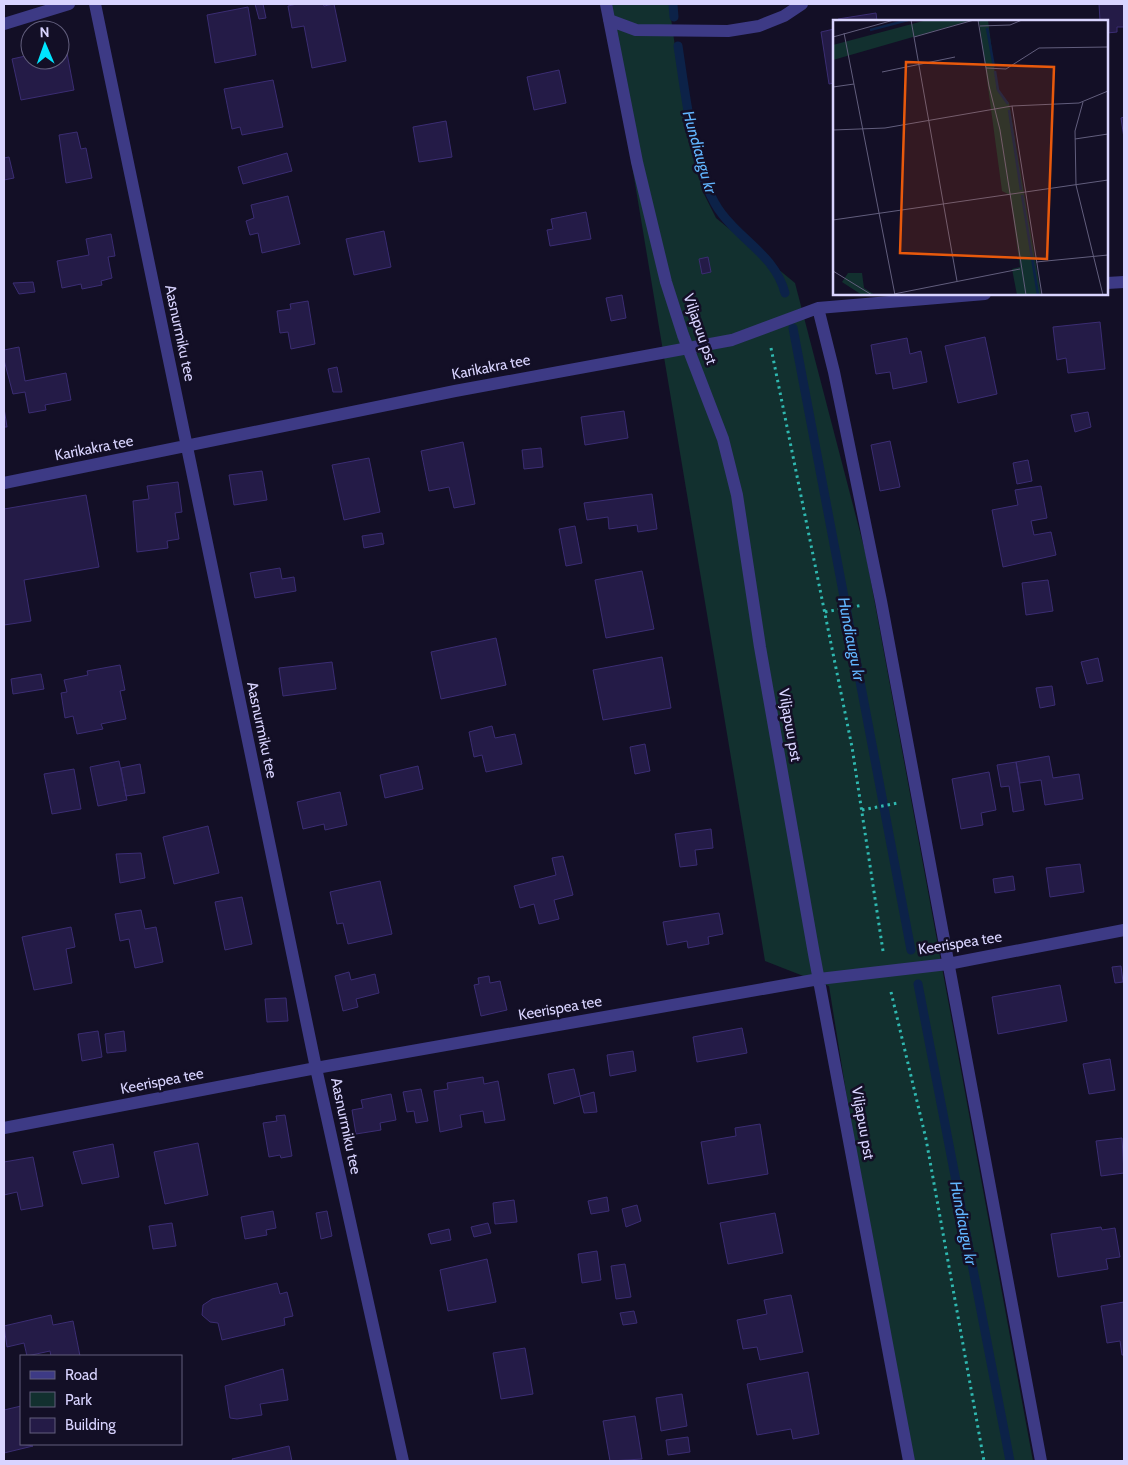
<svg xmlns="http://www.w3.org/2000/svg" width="1128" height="1465" viewBox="0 0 1128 1465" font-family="Cabin,sans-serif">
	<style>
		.green { fill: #12302f }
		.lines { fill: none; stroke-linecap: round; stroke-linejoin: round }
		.stream { stroke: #0c2248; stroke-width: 9 }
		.building { fill: #241b47; stroke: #3b2d73 }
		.path { stroke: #2fb8b0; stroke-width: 3; stroke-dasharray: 2.5 4; stroke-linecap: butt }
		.minor { stroke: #3d3a85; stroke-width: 12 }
		.labels { text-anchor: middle; stroke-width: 5; stroke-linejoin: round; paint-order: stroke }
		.street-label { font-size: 15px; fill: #d9d4ff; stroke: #130f26 }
		.water-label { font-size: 16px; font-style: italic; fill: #62b6ff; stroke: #130f26 }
		.inset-river { fill: none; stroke: #0c2248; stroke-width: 2.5 }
		.inset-road { fill: none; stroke: #625e7d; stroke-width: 1 }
		.view { fill: #e8590c; fill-opacity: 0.15; stroke: #e8590c; stroke-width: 2.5 }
		.inset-edge { fill: none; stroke: #d9d4ff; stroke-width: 2.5 }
	</style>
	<rect width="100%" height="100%" fill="#130f26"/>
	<path class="green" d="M605,4H669L684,110L703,192L716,218L795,283L866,555L1033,1461H911L858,1167L829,986L765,961Z"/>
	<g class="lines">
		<path class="stream" d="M673,4L674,17
			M678,46C685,90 694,179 722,214C743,242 775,256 785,293
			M793,328L911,950
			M918,984L1010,1461"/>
	</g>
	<path class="building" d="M255,4H263L266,18L259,19Z
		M297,4H323L324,6L334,4L346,61L312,68L304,26L292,28L288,6Z
		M1099,4H1124V27H1117V32L1107,33V21H1100Z
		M248,7L256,55L215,63L207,15Z
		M876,13L877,21H838V19Z
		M834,29V83L829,84L821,32Z
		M66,48L74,90L21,100L12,59L30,55V60H60V49Z
		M559,70L566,103L534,110L527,77Z
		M273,80L283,127L242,135L240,127L232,129L224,89Z
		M1124,117V138L1121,118Z
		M446,121L452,157L419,162L413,127Z
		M77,132L81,149L86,148L92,178L66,183L59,135Z
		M287,153L292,171L243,184L238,167Z
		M9,157L14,178L4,180V158Z
		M288,196L300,244L262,253L258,233L250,235L246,221L254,218L251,205Z
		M586,212L591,239L550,246L547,230L553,229L551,219Z
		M384,231L391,267L354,275L346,239Z
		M111,234L115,256L108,257L112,278L101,281L102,285L82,289L81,284L62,288L57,261L89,255L86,239Z
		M708,257L711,272L702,274L699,259Z
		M33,282L35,292L19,294L13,283Z
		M622,295L626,318L611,321L606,298Z
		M308,301L315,344L291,349L288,332L280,333L277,311L291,309L290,304Z
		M1100,322L1105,369L1068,373L1066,358L1057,360L1053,327Z
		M985,337L997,394L958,403L945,346Z
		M907,338L910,354L921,351L927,382L893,389L890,372L876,374L871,345Z
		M19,347L25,381L66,373L71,400L45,405L46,410L29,413L25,392L13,394L4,360V350Z
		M337,367L342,392H333L328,369Z
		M4,408L7,427H4Z
		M624,411L628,438L585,445L581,417Z
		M1088,412L1091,427L1075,432L1071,415Z
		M890,441L900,487L880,491L871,445Z
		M463,442L475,504L454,508L449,487L429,491L421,451Z
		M541,448L543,467L524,469L522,450Z
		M369,458L380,512L344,520L332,465Z
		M1028,460L1032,481L1017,484L1013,463Z
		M262,471L267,500L234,505L229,475Z
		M178,482L182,512L175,513L179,539L167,541L168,548L137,552L133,501L149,499L147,486Z
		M1041,486L1047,518L1031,521L1034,535L1051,532L1056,555L1003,567L992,510L1018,505L1015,490Z
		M652,494L657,529L638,532L637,525L609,529L608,517L587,520L584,503Z
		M86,495L99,567L24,580L31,621L4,625V509Z
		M575,526L582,563L566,566L559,529Z
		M382,533L384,544L364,548L362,536Z
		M280,568L282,579L294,577L296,591L255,598L250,573Z
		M642,571L654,629L606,638L595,580Z
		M1048,580L1053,611L1026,615L1022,583Z
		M496,638L506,685L441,699L431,652Z
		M662,657L671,708L603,720L593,670Z
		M1098,658L1103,681L1087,684L1081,662Z
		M332,662L336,689L283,696L279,668Z
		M120,665L125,690L120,691L126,719L101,724L103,729L77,734L73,716L65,718L61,693L67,692L64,680L88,675L87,671Z
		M41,674L44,689L13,694L11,679Z
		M1052,686L1055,705L1040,708L1036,688Z
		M492,726L495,738L515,734L522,764L486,772L482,755L474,757L469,732Z
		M645,744L650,771L635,774L630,747Z
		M1049,756L1053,778L1079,774L1083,799L1045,805L1041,780L1020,783L1016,762Z
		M119,761L127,800L98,806L90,767Z
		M1016,762L1024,810L1013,812L1009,786L1001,787L997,765Z
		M140,764L145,793L126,796L121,768Z
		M418,766L423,789L385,798L380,775Z
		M74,769L81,809L52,814L44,774Z
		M989,772L996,810L981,813L983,825L961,829L952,779Z
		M340,792L347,825L325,830L324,824L303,829L297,802Z
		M208,826L219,873L174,884L163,837Z
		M711,829L713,848L695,850L697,865L680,867L675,834Z
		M141,853L145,878L120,883L116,854Z
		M563,856L573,895L554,900L559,919L539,924L534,904L520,908L514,886L556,875L552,858Z
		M1080,864L1084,892L1050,897L1046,868Z
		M1013,876L1015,890L995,893L993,879Z
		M380,881L392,934L348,944L343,923L337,924L330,892Z
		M242,897L252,944L225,950L215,902Z
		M141,910L145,929L156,927L163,962L135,968L129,939L120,941L115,914Z
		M719,913L723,934L708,937L709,944L688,948L687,941L667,945L663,922Z
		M71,927L75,947L66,949L72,983L34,990L22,937Z
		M1121,966L1123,982L1115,983L1112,967Z
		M349,972L351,980L375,974L379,993L356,999L358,1007L343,1011L335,976Z
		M489,976L490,983L500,981L507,1010L481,1016L474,985L479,984L478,978Z
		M1060,985L1067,1021L998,1034L992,997Z
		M286,998L288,1021L267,1022L265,999Z
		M742,1028L747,1053L697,1062L693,1037Z
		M98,1031L102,1057L82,1061L78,1034Z
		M124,1031L126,1051L107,1053L105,1034Z
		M633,1051L636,1071L610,1076L607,1055Z
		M1110,1059L1115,1090L1089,1094L1083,1064Z
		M574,1069L580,1096L554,1104L548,1074Z
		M483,1077L484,1084L498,1081L505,1120L485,1123L483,1111L460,1115L462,1127L440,1132L434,1091L448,1089L447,1083Z
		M421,1089L428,1121L416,1123L414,1111L407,1112L403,1092Z
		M594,1092L597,1112L584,1113L580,1096Z
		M391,1094L396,1120L380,1123L381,1130L356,1134L352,1110L363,1108L361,1100Z
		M285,1115L292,1156L281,1158L280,1155L269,1157L263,1123L277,1121L276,1116Z
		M760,1124L768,1174L708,1184L701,1142L736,1136L735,1128Z
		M1122,1138L1124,1173L1101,1176L1096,1141Z
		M198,1143L208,1195L165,1204L154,1152Z
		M113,1144L119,1177L82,1184L73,1152Z
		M33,1157L43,1206L21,1210L17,1192L4,1195V1162Z
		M607,1197L609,1211L591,1214L588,1201Z
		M514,1200L517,1222L495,1224L493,1203Z
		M637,1205L641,1221L626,1227L622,1209Z
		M273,1211L276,1228L266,1230L267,1235L245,1239L241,1217Z
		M327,1211L332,1236L321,1239L316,1213Z
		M775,1213L783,1253L728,1264L720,1223Z
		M172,1223L176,1246L153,1249L149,1226Z
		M488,1223L491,1233L474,1237L471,1227Z
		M1101,1227L1102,1230L1115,1228L1120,1257L1106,1259L1108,1269L1058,1277L1051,1234Z
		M449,1229L451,1240L431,1244L428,1234Z
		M597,1251L601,1280L582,1283L578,1254Z
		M487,1259L496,1302L448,1311L440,1270Z
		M625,1264L631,1297L616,1299L611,1266Z
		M277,1283L280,1294L287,1292L293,1316L284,1318L285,1325L222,1340L218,1323L210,1322L202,1315L203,1305L212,1299Z
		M791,1295L803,1352L760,1360L757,1347L743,1349L737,1320L767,1314L764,1300Z
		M1124,1302V1355H1122L1120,1341L1107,1343L1101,1306Z
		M634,1311L637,1323L623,1325L620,1313Z
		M51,1315L53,1325L73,1321L80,1356H51L50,1351L27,1356L24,1343L7,1347L4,1326Z
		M525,1348L533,1394L501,1399L493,1353Z
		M283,1369L288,1400L260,1404L262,1415L237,1419L230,1418L225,1386Z
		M808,1372L819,1434L793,1439L791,1429L757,1435L747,1384Z
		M682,1394L687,1426L661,1431L656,1398Z
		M21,1406V1444L33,1446L4,1453V1410Z
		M635,1416L642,1459L610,1461L603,1421Z
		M688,1437L690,1452L668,1455L666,1440Z
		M289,1446L292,1461H233L232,1459Z"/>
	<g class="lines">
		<path class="path" d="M771,348L852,747L883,951
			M825,612L863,605
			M862,810L898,803
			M891,992L926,1139L984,1461"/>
		<path class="minor" d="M95,4L316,1068L403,1461
			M606,4L637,162L666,282L683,335L723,439L737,495L760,647L814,954L909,1461
			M609,20L636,30L728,31L759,26L784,16L802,4
			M4,24L69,4
			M1107,283L1124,282
			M818,308L834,372L881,601L1041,1461
			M4,483L455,391L732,340L818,308L985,294
			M4,1128L316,1068L819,979L948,964L1124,930"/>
	</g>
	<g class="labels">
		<g class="street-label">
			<text transform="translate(700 329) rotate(71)" y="5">Viljapuu pst</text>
			<text transform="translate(180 333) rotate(78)" y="5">Aasnurmiku tee</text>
			<text transform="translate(491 367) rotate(-11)" y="5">Karikakra tee</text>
			<text transform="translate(94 448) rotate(-11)" y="5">Karikakra tee</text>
			<text transform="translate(790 725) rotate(80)" y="5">Viljapuu pst</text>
			<text transform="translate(262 730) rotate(78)" y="5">Aasnurmiku tee</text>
			<text transform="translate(960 943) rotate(-9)" y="5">Keerispea tee</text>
			<text transform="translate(560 1008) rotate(-10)" y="5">Keerispea tee</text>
			<text transform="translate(162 1081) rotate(-11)" y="5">Keerispea tee</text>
			<text transform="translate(863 1123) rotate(80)" y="5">Viljapuu pst</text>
			<text transform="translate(346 1126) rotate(78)" y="5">Aasnurmiku tee</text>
		</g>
		<g class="water-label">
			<text transform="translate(700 152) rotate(74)" y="6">Hundiaugu kr</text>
			<text transform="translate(852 639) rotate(79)" y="6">Hundiaugu kr</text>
			<text transform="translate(964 1223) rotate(79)" y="6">Hundiaugu kr</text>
		</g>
	</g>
	<g transform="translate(833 20)">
		<rect width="275" height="275" fill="#130f26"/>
		<path d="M94,0H139L0,40V25ZM146,0H155L164,70L176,83L208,275H184L179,249L187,247L177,175L169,171ZM15,253H29L31,268L42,275H29L9,262Z" fill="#12302f"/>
		<path class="inset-river" d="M154,8L161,47M37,10L75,0M162,51L165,70L175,84M176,90L188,170M189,175L205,275"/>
		<path class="inset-road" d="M78,0L124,261M145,0L156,66L167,110L193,275M147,6L177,5L189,0M11,13L62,275M0,17L61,0M81,17L141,0M153,48L173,49L206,28L275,27M49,52L122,37M0,67L21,64M250,82L242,111L243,165L270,275M179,86L209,275M0,110L52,108L179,86L246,83L275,71M242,119L275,114M0,200L275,160M203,242L275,235M0,251L39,275M61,274L187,249"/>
		<path class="view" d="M73,42L221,47L214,239L67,233Z"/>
		<rect width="275" height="275" class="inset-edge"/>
	</g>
	<rect width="1128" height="1465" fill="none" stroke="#d9d4ff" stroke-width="10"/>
	<rect x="20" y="1355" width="162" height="90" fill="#130f26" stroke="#625e7d"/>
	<rect x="30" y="1371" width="25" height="8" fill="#3d3a85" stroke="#625e7d"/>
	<text x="65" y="1380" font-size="15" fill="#d9d4ff">Road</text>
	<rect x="30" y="1392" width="25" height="15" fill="#12302f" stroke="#625e7d"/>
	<text x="65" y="1405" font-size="15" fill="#d9d4ff">Park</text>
	<rect x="30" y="1418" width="25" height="15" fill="#241b47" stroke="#625e7d"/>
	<text x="65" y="1430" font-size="15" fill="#d9d4ff">Building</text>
	<g transform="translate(45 45) rotate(358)"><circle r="24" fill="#130f26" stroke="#625e7d"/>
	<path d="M0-4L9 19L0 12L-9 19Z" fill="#00e5ff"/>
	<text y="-8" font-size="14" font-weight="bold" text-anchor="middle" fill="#d9d4ff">N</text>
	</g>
</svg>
